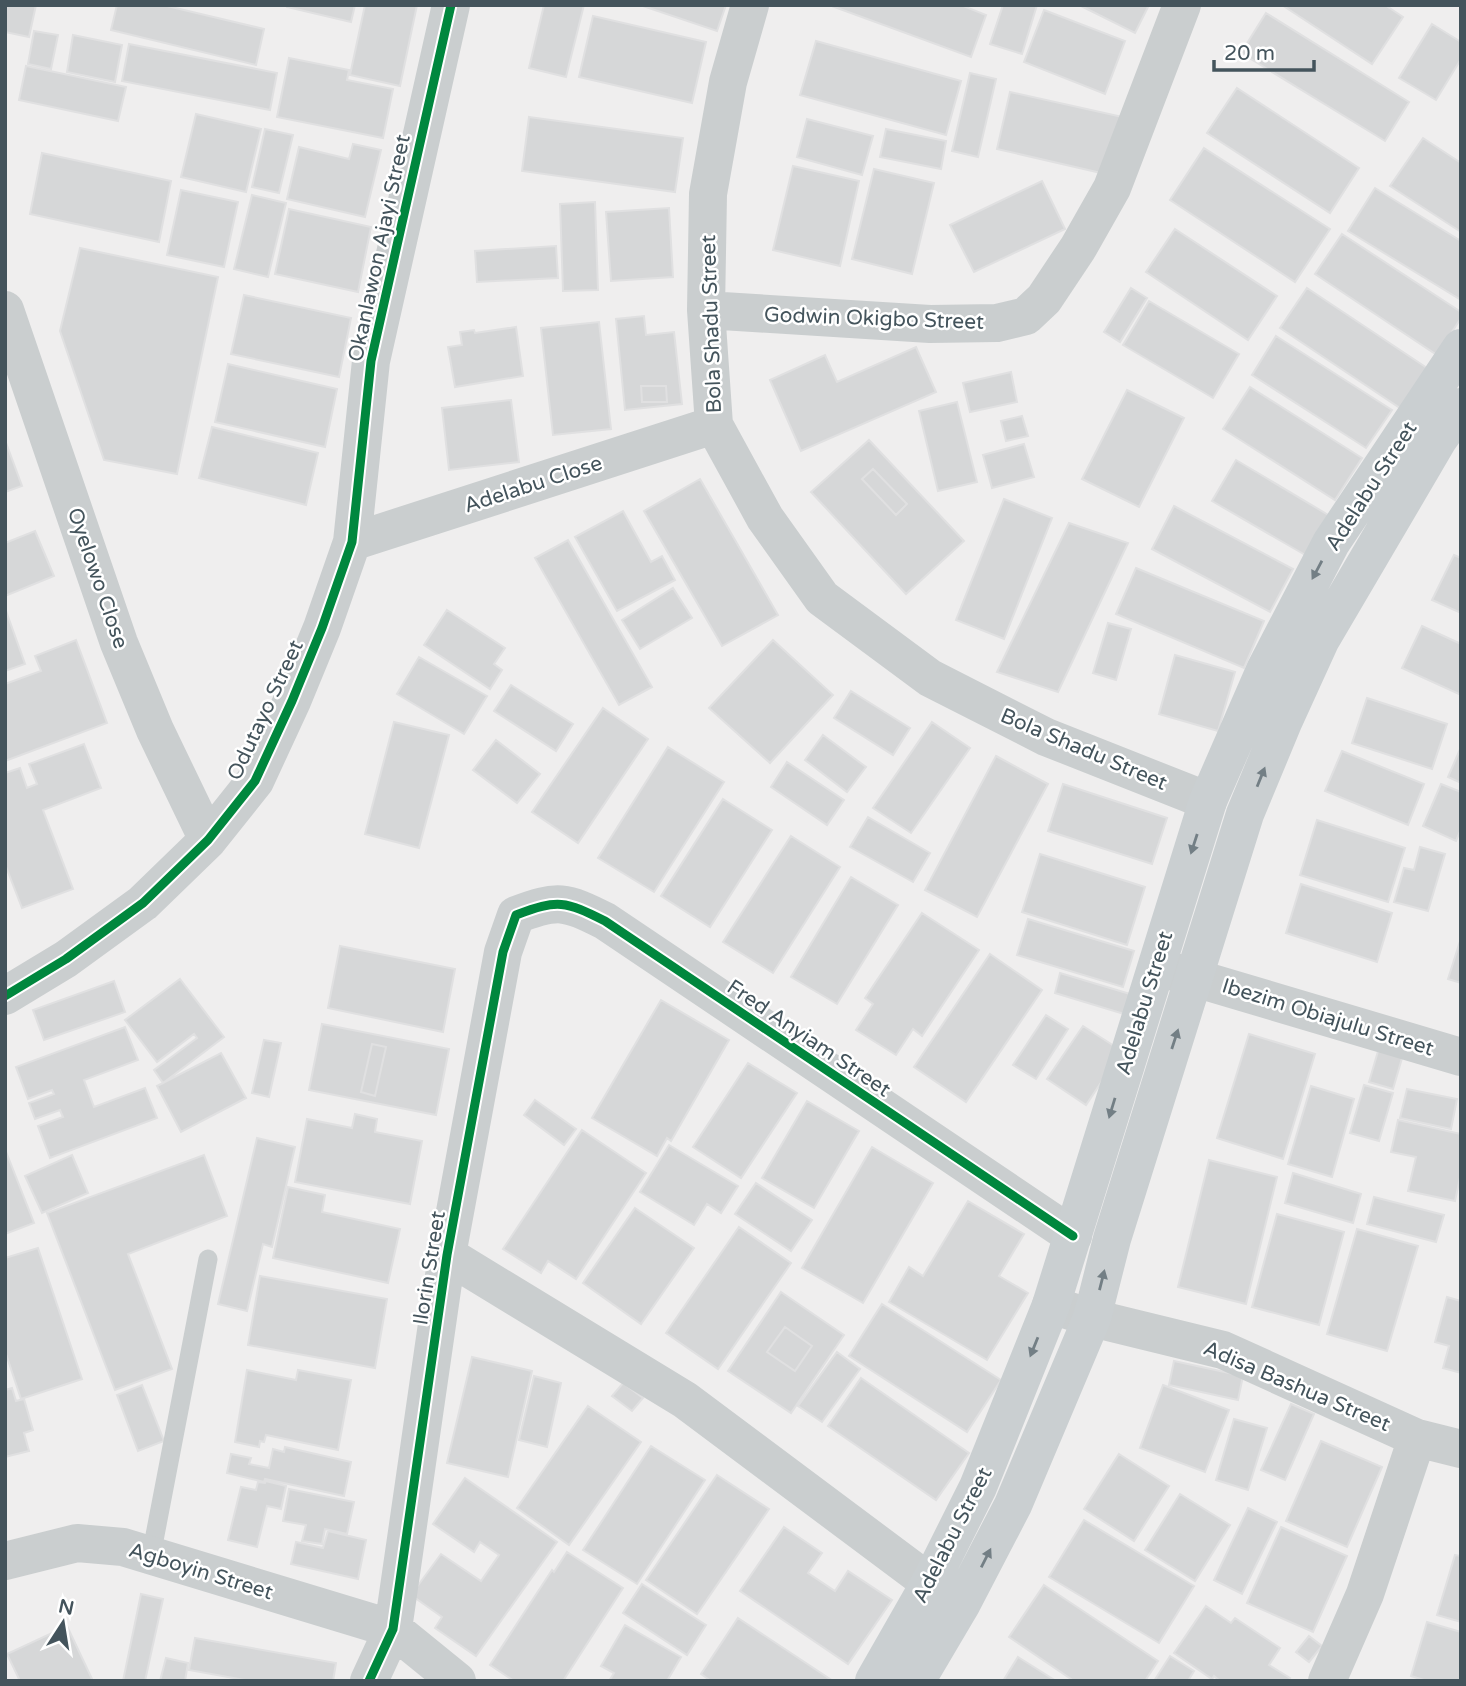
<svg xmlns="http://www.w3.org/2000/svg" width="1466" height="1686" viewBox="0 0 1466 1686" font-family="'Varela Round',sans-serif">
	<style>
		.building { fill: #d6d7d8; stroke: #e0e0e1; stroke-width: 2; fill-rule: evenodd }
		.lines { fill: none; stroke-linecap: round; stroke-linejoin: round }
		.lane { stroke: #cacecf; stroke-width: 19 }
		.street { stroke: #cacecf; stroke-width: 38 }
		.secondary { stroke: #cacfd1; stroke-width: 38 }
		.cycleway-casing { stroke: #fff; stroke-width: 13 }
		.cycleway { stroke: #00873e; stroke-width: 9 }
		.oneway { fill: #737f85 }
		.labels { text-anchor: middle; stroke-width: 5; stroke-linejoin: round; paint-order: stroke }
		.street-label { font-size: 21px; fill: #44545c; stroke: #fff }
	</style>
	<rect width="100%" height="100%" fill="#efeeee"/>
	<path class="building" d="M5,5H36L29,37L5,32Z
		M117,5H163L264,29L256,65L111,30Z
		M287,5H355L351,22L287,7Z
		M365,5H417L400,86L350,75Z
		M544,5H584L566,77L529,68Z
		M640,5H726L717,31Z
		M829,5H961L986,15L971,57Z
		M1003,5H1037L1022,54L990,44Z
		M1079,5H1149L1135,33Z
		M1282,5H1385L1403,17L1372,64Z
		M1044,10L1125,41L1105,94L1024,62Z
		M1266,13L1409,102L1385,141L1241,53Z
		M593,16L706,42L692,103L579,77Z
		M1432,24L1461,42V59L1436,100L1399,78Z
		M34,31L58,35L51,69L28,64Z
		M73,35L122,45L115,82L67,72Z
		M816,41L961,81L946,135L800,95Z
		M129,44L277,73L270,110L122,81Z
		M289,58L349,70L347,80L393,89L383,138L277,117Z
		M26,66L126,87L118,121L19,100Z
		M970,73L996,79L978,157L952,151Z
		M1237,88L1359,168L1330,213L1207,133Z
		M1010,92L1127,118L1114,176L997,149Z
		M196,114L261,129L246,192L181,177Z
		M529,117L683,138L675,192L522,171Z
		M807,119L873,136L862,175L797,157Z
		M265,129L293,135L279,193L252,187Z
		M886,129L946,141L941,169L880,157Z
		M1423,138L1461,163V232L1390,186Z
		M353,144L381,150L365,217L287,199L299,147L349,159Z
		M1204,148L1330,229L1295,282L1170,200Z
		M42,153L171,181L159,242L30,214Z
		M793,166L859,181L840,266L773,250Z
		M874,169L934,183L912,274L852,259Z
		M1042,181L1065,229L974,272L950,225Z
		M1375,188L1461,241V300L1348,231Z
		M181,190L238,202L224,267L167,255Z
		M252,195L286,203L268,277L234,269Z
		M595,202L598,290L563,291L560,204Z
		M669,208L673,277L611,281L606,212Z
		M289,209L371,227L358,292L275,274Z
		M1175,229L1277,296L1248,340L1146,272Z
		M1342,234L1461,312V318L1437,355L1315,274Z
		M556,246L558,278L477,282L475,251Z
		M80,248L218,277L177,474L104,460L60,331Z
		M1131,288L1147,298L1120,342L1104,332Z
		M1307,288L1427,368L1400,408L1280,328Z
		M244,295L351,318L339,377L231,354Z
		M1149,301L1239,354L1213,398L1123,345Z
		M644,316L646,335L674,332L682,404L625,410L616,319ZM641,386H666L667,402H642Z
		M599,322L611,429L553,435L541,328Z
		M516,327L523,376L455,387L448,347L462,345L460,332L474,330L475,333Z
		M1276,336L1392,410L1366,448L1252,375Z
		M916,347L936,392L801,451L770,380L825,355L837,382Z
		M228,364L337,389L325,447L215,422Z
		M1011,372L1017,402L970,412L963,383Z
		M641,386H666L667,402H642Z
		M1250,387L1362,458L1335,500L1223,429Z
		M1127,390L1184,418L1139,507L1082,479Z
		M511,400L519,462L449,470L442,408Z
		M957,402L977,482L938,491L919,411Z
		M1022,416L1028,436L1006,441L1001,421Z
		M212,427L318,453L306,505L199,478Z
		M5,440L22,486L5,492Z
		M869,440L964,541L906,594L811,492ZM873,469L907,504L896,515L862,479Z
		M1024,444L1034,477L992,488L983,455Z
		M1236,460L1330,516L1307,556L1212,501Z
		M873,469L907,504L896,515L862,479Z
		M700,479L778,615L722,646L644,511Z
		M1004,499L1052,518L1004,639L956,620Z
		M1174,506L1293,569L1270,612L1152,549Z
		M623,511L651,562L662,556L675,580L617,611L575,537Z
		M1069,523L1128,543L1058,692L997,672Z
		M35,531L54,576L5,596V543Z
		M568,540L652,687L619,705L535,558Z
		M1454,555L1461,558V613L1432,600Z
		M1136,568L1264,621L1244,668L1116,614Z
		M673,588L692,618L640,649L622,620Z
		M5,608L25,664L5,671Z
		M447,610L505,648L494,664L502,670L490,689L424,645Z
		M1108,623L1131,629L1116,680L1093,673Z
		M1422,626L1461,644V695L1402,668Z
		M76,640L107,723L5,761V684L41,671L35,656Z
		M773,640L833,695L770,763L709,708Z
		M1175,655L1235,672L1218,731L1159,714Z
		M419,657L487,696L464,734L397,694Z
		M511,685L573,724L556,751L494,711Z
		M851,691L910,728L893,755L834,718Z
		M1367,698L1447,724L1432,769L1352,743Z
		M603,708L648,739L578,843L532,812Z
		M394,722L449,735L419,848L365,834Z
		M932,722L970,748L911,833L873,808Z
		M823,735L866,767L847,792L805,760Z
		M496,740L540,774L517,803L473,770Z
		M84,744L101,788L43,810L73,889L22,908L5,864V773L20,768L27,788L37,784L29,764Z
		M668,747L724,782L654,892L598,858Z
		M1461,747V783L1448,777Z
		M1342,751L1424,784L1408,825L1325,791Z
		M996,756L1048,784L977,917L925,890Z
		M787,762L844,800L827,825L771,787Z
		M1063,784L1167,818L1152,864L1048,831Z
		M1441,784L1461,792V829L1456,841L1423,826Z
		M723,799L772,830L710,927L661,896Z
		M868,817L930,853L913,882L850,847Z
		M1317,820L1405,848L1388,902L1300,875Z
		M791,836L840,867L773,973L723,942Z
		M1420,847L1445,854L1428,911L1394,902L1404,868L1414,870Z
		M1040,854L1145,887L1127,945L1022,912Z
		M851,877L898,905L837,1004L791,977Z
		M1301,884L1392,913L1377,962L1286,933Z
		M922,913L979,950L922,1036L913,1029L896,1055L856,1030L873,1004L865,998Z
		M1028,919L1134,951L1123,987L1017,955Z
		M1461,938V983L1448,979Z
		M340,946L455,969L443,1032L328,1008Z
		M990,954L1042,990L966,1102L914,1067Z
		M1060,973L1130,994L1124,1014L1055,993Z
		M180,979L224,1037L163,1083L154,1070L197,1038L194,1034L157,1062L125,1020Z
		M114,981L125,1012L44,1040L33,1010Z
		M661,1000L729,1040L671,1141L667,1138L657,1156L592,1118Z
		M1046,1015L1068,1029L1036,1079L1013,1065Z
		M322,1024L449,1049L436,1115L309,1090ZM372,1044L386,1047L375,1096L361,1092Z
		M1083,1026L1122,1051L1086,1105L1047,1079Z
		M125,1027L138,1060L84,1080L94,1107L145,1088L157,1118L50,1158L38,1126L63,1117L60,1110L35,1119L29,1103L54,1094L52,1090L28,1099L16,1067Z
		M1249,1034L1315,1054L1283,1159L1217,1138Z
		M264,1040L281,1043L269,1097L252,1093Z
		M1381,1041L1405,1048L1393,1089L1369,1082Z
		M372,1044L386,1047L375,1096L361,1092Z
		M221,1053L246,1098L181,1132L157,1086Z
		M748,1063L797,1093L741,1178L693,1147Z
		M1364,1085L1393,1093L1379,1141L1350,1133Z
		M1311,1086L1354,1099L1332,1177L1288,1164Z
		M1407,1089L1457,1099L1451,1129L1400,1118Z
		M535,1100L576,1129L564,1145L524,1115Z
		M807,1101L859,1131L814,1208L762,1178Z
		M355,1114L377,1119L375,1132L422,1141L410,1204L295,1182L307,1119L352,1128Z
		M1398,1120L1461,1134V1173L1455,1201L1408,1191L1416,1157L1391,1152Z
		M582,1130L646,1173L576,1279L548,1261L541,1273L503,1249Z
		M257,1138L295,1147L272,1247L263,1244L247,1311L218,1304Z
		M669,1145L738,1186L721,1213L707,1204L694,1225L640,1192Z
		M872,1147L933,1183L863,1303L802,1268Z
		M5,1149L34,1223L5,1234Z
		M72,1155L88,1193L42,1213L25,1176Z
		M204,1155L227,1216L128,1254L172,1369L115,1390L47,1213Z
		M1209,1160L1277,1177L1246,1304L1178,1287Z
		M1293,1173L1361,1194L1353,1223L1285,1203Z
		M756,1183L812,1220L791,1251L735,1214Z
		M288,1187L325,1195L322,1212L400,1229L388,1283L273,1258Z
		M1374,1197L1444,1215L1436,1242L1367,1224Z
		M968,1201L1024,1234L999,1276L1028,1293L987,1360L889,1302L909,1267L923,1276Z
		M635,1208L694,1248L641,1324L583,1283Z
		M1277,1214L1344,1232L1319,1325L1252,1307Z
		M739,1227L791,1263L718,1369L666,1333Z
		M1357,1229L1418,1246L1387,1351L1327,1334Z
		M38,1248L82,1379L21,1399L5,1351V1258Z
		M260,1276L387,1299L375,1368L248,1345Z
		M781,1292L844,1335L791,1413L728,1371ZM785,1327L812,1346L795,1371L767,1352Z
		M1447,1297L1461,1301V1373L1443,1368L1449,1346L1435,1342Z
		M882,1304L1001,1380L967,1432L849,1356Z
		M785,1327L812,1346L795,1371L767,1352Z
		M837,1352L860,1369L822,1422L798,1406Z
		M472,1357L532,1371L508,1477L447,1463Z
		M1174,1361L1243,1376L1238,1400L1169,1385Z
		M247,1370L296,1380L298,1370L351,1380L338,1450L266,1435L264,1442L260,1441L259,1447L235,1442Z
		M534,1376L561,1383L547,1447L519,1440Z
		M861,1378L969,1453L936,1500L828,1426Z
		M623,1383L643,1398L632,1411L612,1396Z
		M142,1385L164,1441L138,1451L117,1395Z
		M1163,1385L1229,1410L1205,1472L1140,1448Z
		M12,1388L16,1401L24,1399L33,1430L24,1433L29,1451L5,1457V1390Z
		M1291,1404L1314,1414L1285,1480L1261,1470Z
		M588,1406L641,1442L569,1545L517,1508Z
		M1234,1419L1267,1428L1248,1490L1216,1480Z
		M1321,1441L1382,1467L1347,1547L1286,1521Z
		M651,1446L705,1480L637,1584L583,1550Z
		M285,1447L351,1462L344,1496L265,1479L264,1482L227,1473L231,1454L251,1458L249,1464L269,1468L273,1449L284,1452Z
		M1119,1454L1169,1486L1134,1541L1084,1509Z
		M717,1475L769,1509L697,1614L646,1580Z
		M465,1478L557,1542L476,1656L435,1628L442,1617L411,1595L441,1554L481,1581L499,1555L480,1542L474,1552L433,1524Z
		M266,1481L286,1486L281,1509L267,1506L257,1547L228,1540L241,1487L256,1490L258,1482L265,1483Z
		M289,1489L354,1502L347,1534L325,1529L322,1544L302,1541L306,1525L283,1521Z
		M1180,1494L1230,1525L1195,1581L1145,1550Z
		M1248,1508L1277,1522L1242,1594L1214,1580Z
		M1084,1520L1194,1586L1159,1643L1049,1577Z
		M784,1527L822,1553L808,1573L835,1591L848,1571L892,1600L848,1664L740,1591Z
		M1281,1527L1347,1556L1313,1632L1247,1603Z
		M328,1531L366,1540L358,1579L291,1564L296,1542L323,1548Z
		M567,1552L623,1588L563,1681H514L490,1665L552,1570L554,1572Z
		M1455,1555L1461,1556V1622L1437,1615Z
		M642,1584L706,1625L687,1655L623,1613Z
		M1044,1585L1158,1661L1145,1681H1074L1009,1637Z
		M141,1594L163,1599L145,1681H123Z
		M1206,1606L1231,1623L1235,1618L1280,1648L1269,1665L1290,1678L1288,1681H1220L1214,1676L1212,1679L1174,1653Z
		M738,1618L833,1681H711L701,1674Z
		M1427,1622L1461,1632V1681H1427L1411,1676Z
		M625,1625L681,1657L667,1681H609L614,1673L601,1666Z
		M67,1626L93,1681H20L7,1654Z
		M1309,1636L1322,1646L1309,1662L1296,1652Z
		M195,1638L336,1663L333,1681H250L189,1670Z
		M1170,1656L1194,1671L1188,1681H1154Z
		M1018,1657L1056,1681H1003Z
		M166,1658L188,1663L185,1681H160Z"/>
	<g class="lines">
		<path class="lane" d="M151,1556L208,1259"/>
		<path class="street" d="M750,5L728,82L708,194L706,310L714,425L765,518L822,598L930,678L1046,737L1208,801
			M5,310L119,643L155,730L208,840
			M706,310L930,324L997,323L1026,316L1044,299L1078,248L1112,188L1182,5
			M352,542L714,425
			M1161,968L1461,1057
			M5,996L66,959L143,903L208,840L255,781L292,701L322,628L352,542L371,361L451,5
			M447,1255L685,1400L930,1583L958,1600
			M1051,1305L1092,1318L1223,1350L1417,1438L1461,1449
			M5,1561L77,1543L123,1547L393,1629L457,1681
			M369,1681L393,1629L447,1255L503,952L516,915C558,899 565,901 605,921L1073,1236
			M1327,1681L1365,1594L1417,1438"/>
		<path class="secondary" d="M874,1681L930,1583L978,1487L1051,1305L1208,801L1265,670L1331,543L1461,348
			M916,1681L962,1603L1013,1505L1092,1318L1112,1239L1245,814L1284,720L1320,641L1438,440L1461,407"/>
		<g class="cycleway-casing">
			<path id="cycleway" d="M5,996L66,959L143,903L208,840L255,781L292,701L322,628L352,542L371,361L451,5
				M369,1681L393,1629L447,1255L503,952L516,915C558,899 565,901 605,921L1073,1236"/>
		</g>
		<use href="#cycleway" class="cycleway"/>
	</g>
	<defs><path id="oneway-solid" d="M-6-.8H1V-3.2L6.5 0L1 3.2V.8H-6Z" transform="scale(1.75)"/></defs>
	<g class="oneway">
		<use href="#oneway-solid" transform="translate(1317 570) rotate(118)"/>
		<use href="#oneway-solid" transform="translate(1261 777) rotate(-68)"/>
		<use href="#oneway-solid" transform="translate(1194 844) rotate(108)"/>
		<use href="#oneway-solid" transform="translate(1175 1039) rotate(-72)"/>
		<use href="#oneway-solid" transform="translate(1112 1108) rotate(107)"/>
		<use href="#oneway-solid" transform="translate(1102 1280) rotate(-76)"/>
		<use href="#oneway-solid" transform="translate(1034 1347) rotate(112)"/>
		<use href="#oneway-solid" transform="translate(986 1558) rotate(-63)"/>
	</g>
	<g class="labels">
		<g class="street-label">
			<text transform="translate(379 248) rotate(-78)" y="7">Okanlawon Ajayi Street</text>
			<text transform="translate(874 318) rotate(2)" y="7">Godwin Okigbo Street</text>
			<text transform="translate(711 324) rotate(-92)" y="7">Bola Shadu Street</text>
			<text transform="translate(533 484) rotate(-18)" y="7">Adelabu Close</text>
			<text transform="translate(1371 486) rotate(-57)" y="7">Adelabu Street</text>
			<text transform="translate(98 578) rotate(71)" y="7">Oyelowo Close</text>
			<text transform="translate(265 710) rotate(-65)" y="7">Odutayo Street</text>
			<text transform="translate(1084 749) rotate(23)" y="7">Bola Shadu Street</text>
			<text transform="translate(1144 1003) rotate(-73)" y="7">Adelabu Street</text>
			<text transform="translate(1328 1017) rotate(17)" y="7">Ibezim Obiajulu Street</text>
			<text transform="translate(809 1038) rotate(34)" y="7">Fred Anyiam Street</text>
			<text transform="translate(429 1268) rotate(-81)" y="7">Ilorin Street</text>
			<text transform="translate(1297 1386) rotate(23)" y="7">Adisa Bashua Street</text>
			<text transform="translate(952 1535) rotate(-63)" y="7">Adelabu Street</text>
			<text transform="translate(201 1571) rotate(17)" y="7">Agboyin Street</text>
		</g>
	</g>
	<rect width="1466" height="1686" fill="none" stroke="#44545c" stroke-width="14"/>
	<g transform="translate(63 1623) rotate(12)" stroke="#ffffff" stroke-width="5" paint-order="stroke">
	<path d="M0-5L12 26L0 18L-12 26Z" fill="#44545c"/>
	<text y="-10" font-size="19" font-weight="bold" text-anchor="middle" fill="#44545c">N</text>
	</g>
	<path d="M1214 60v10h100v-10" fill="none" stroke="#44545c" stroke-width="3.5"/>
	<text x="1224" y="60" font-size="21" fill="#44545c" stroke="#ffffff" stroke-width="5" paint-order="stroke">20 m</text>
</svg>
